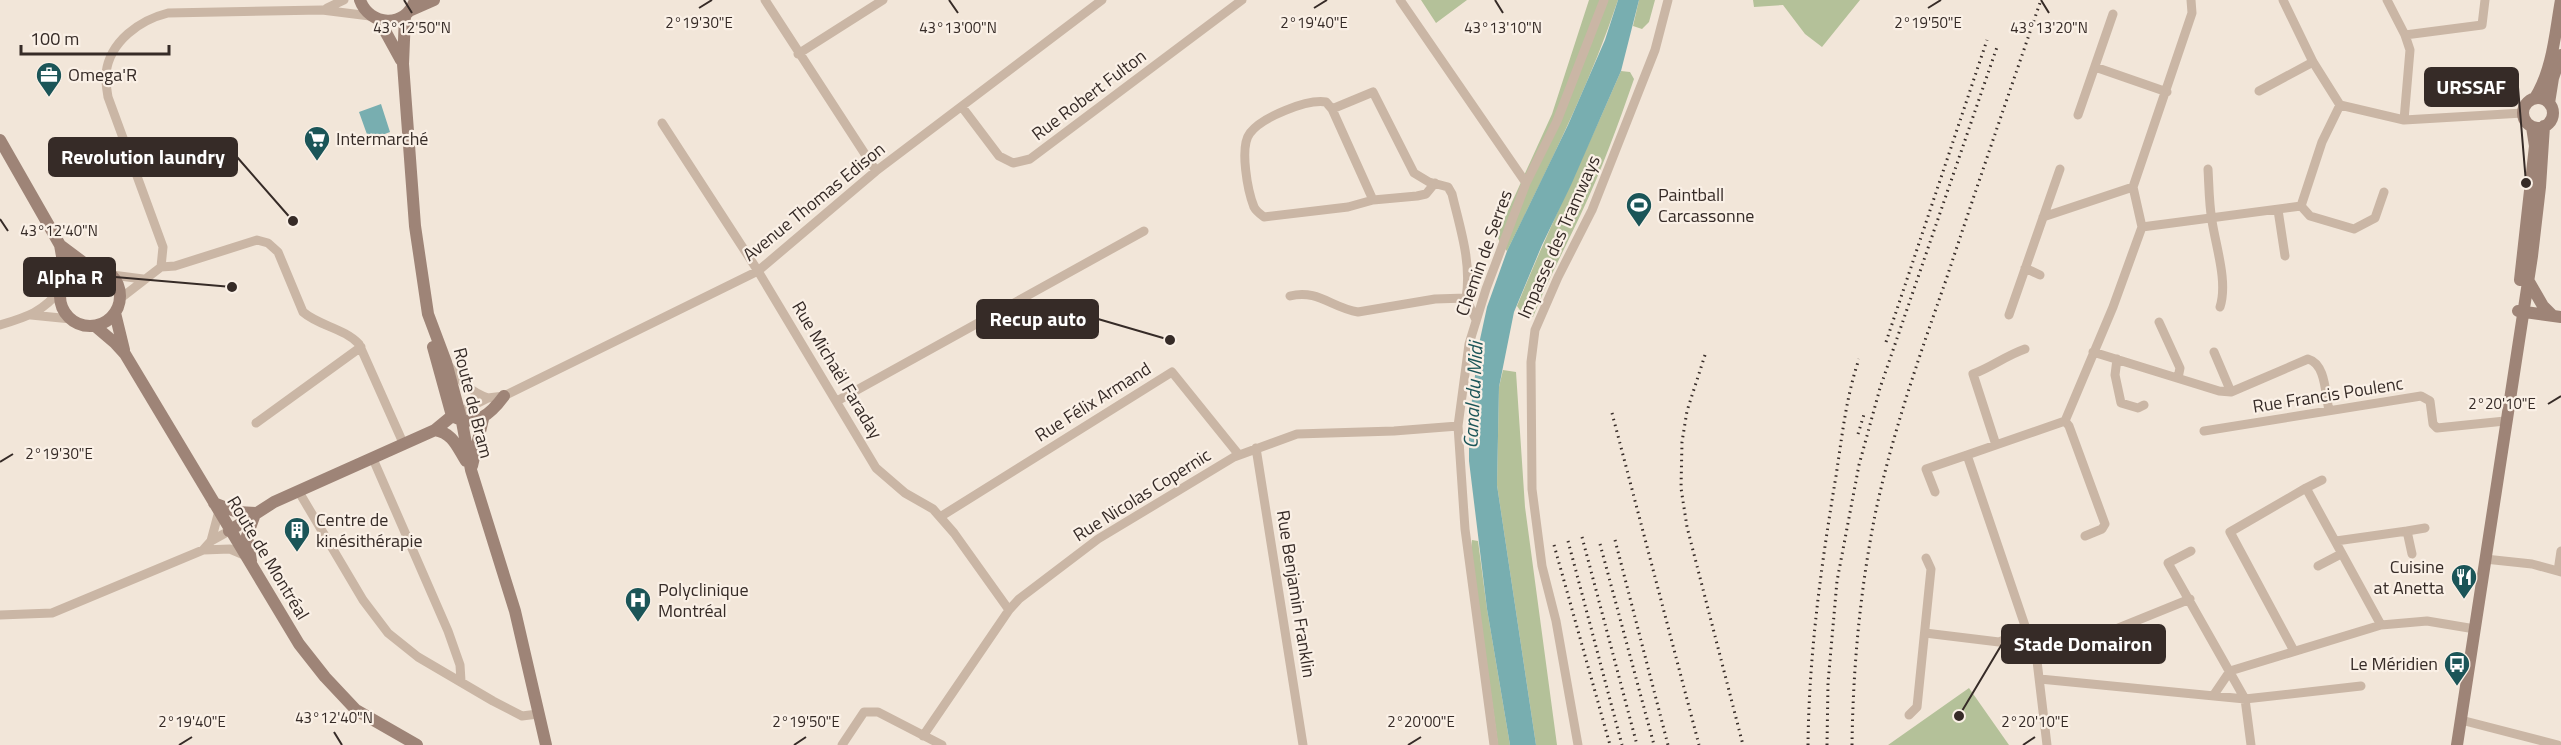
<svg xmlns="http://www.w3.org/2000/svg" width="2561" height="745" viewBox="0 0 2561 745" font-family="'Titillium Web',sans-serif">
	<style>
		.green { fill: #b4c199 }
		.water { fill: #78aeb0 }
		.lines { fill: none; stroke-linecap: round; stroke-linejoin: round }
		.street { stroke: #cab6a5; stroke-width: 9 }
		.secondary { stroke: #9e8477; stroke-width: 12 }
		.rail { stroke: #362b27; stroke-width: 3; stroke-dasharray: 1.5 4.5; stroke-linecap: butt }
		.ticks { fill: none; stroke: #362b27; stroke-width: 2 }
		.labels { text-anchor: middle; stroke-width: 4.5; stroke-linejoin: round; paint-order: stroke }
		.poi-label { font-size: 18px; fill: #362b27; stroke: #faf0e6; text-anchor: start }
		.street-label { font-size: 18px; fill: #362b27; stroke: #faf0e6 }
		.water-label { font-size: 20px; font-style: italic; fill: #1b5558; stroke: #faf0e6 }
		.ticks-label { font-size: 15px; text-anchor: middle; fill: #362b27; stroke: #faf0e6; stroke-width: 4.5; stroke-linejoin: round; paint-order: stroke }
		.leader { fill: none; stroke: #362b27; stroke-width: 2 }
		.callout-dot { fill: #362b27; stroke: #faf0e6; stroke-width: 2 }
		.callout { fill: #362b27; stroke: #362b27; stroke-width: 2 }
		.callout-label { font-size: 20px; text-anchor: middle; font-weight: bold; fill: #fff }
	</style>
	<rect width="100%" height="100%" fill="#f2e6d9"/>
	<path class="green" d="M1421,0H1467L1436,23Z
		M1589,0H1618C1589,87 1547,169 1507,251L1500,243L1497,235L1552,114Z
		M1639,0H1655L1649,22L1642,29L1633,26Z
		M1753,0H1860L1822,47L1805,34L1783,5L1754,7Z
		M1621,71L1630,72L1634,79C1618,125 1601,172 1580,216C1564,250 1547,282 1533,317L1524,316L1517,306C1549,227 1587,150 1621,71Z
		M1503,370L1516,372L1525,507L1557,745H1536L1497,485L1499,387Z
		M1472,540L1478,541L1487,609L1510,745H1498L1471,549Z
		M1969,688L2009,745H1888Z"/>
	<path class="water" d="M1618,0H1639L1621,71L1571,185L1542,245L1514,312L1499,387L1497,485L1536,745H1510L1487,609L1469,461V423L1479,344L1487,307L1507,251L1568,125L1605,40Z
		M381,104L390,132L369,140L359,112Z"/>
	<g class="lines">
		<path class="street" d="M765,0L876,171
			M1400,0L1526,183
			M2283,0L2313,62L2340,105L2404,120L2523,113
			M2387,0L2405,35L2410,50L2404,120
			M327,8L344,0
			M2405,35L2482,25L2485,0
			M798,54L883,0
			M2095,67L2167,92
			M2259,91L2313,62
			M962,107L999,156L1013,163L1030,159L1242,0
			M1332,109L1326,102C1307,99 1262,117 1250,133C1239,147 1248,192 1254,207C1256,211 1260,214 1264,217L1348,207L1373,200L1417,196L1426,194L1435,183
			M2078,115L2113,14
			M662,123L758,271L876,468L905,493L933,509L954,533L1009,610
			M2208,169C2209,186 2209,204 2212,221C2216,247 2228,282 2220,307
			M1373,200L1332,109L1373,92L1414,173L1429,182L1448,187L1452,194C1460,228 1472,263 1466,298
			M2301,206L2310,216L2354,229L2375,218L2384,192
			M2278,210L2285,256
			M2043,217L2133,187
			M2142,227L2301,206L2322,142L2340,105
			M161,267L163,247L108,97C107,90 105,80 106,73C110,41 140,20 168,13L322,10L370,16
			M2025,268L2040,275
			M112,275L143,279
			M1290,296C1318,289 1332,308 1358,312L1435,299L1466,298L1476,320
			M121,298L161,267L175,266L257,240L268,243L278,252L303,312C319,326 344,328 359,344L404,445
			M31,315L71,319
			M2009,315L2060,169
			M2159,322L2180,368L2178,378
			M0,325C27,317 43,312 61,289
			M2093,352L2219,391L2231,392L2308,359C2326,364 2325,394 2329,410
			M2214,352L2231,392
			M2117,359L2115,375L2121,403L2138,408L2144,405
			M449,366C461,381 470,392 488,398
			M837,401L1144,231
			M454,415L488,398L504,396L758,271L876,171L1102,0
			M2065,421L2069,426L2105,524L2102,529L2085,536
			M256,423L361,347
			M2204,431L2421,396L2430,401L2433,424L2437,428L2505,421
			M1996,445L1973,374C1992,367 2005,356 2025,349
			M1256,448L1303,745
			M373,459L448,631L460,665L461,681
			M2306,488L2322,480
			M299,492L363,600L388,633L418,657L493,701L522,716L538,714
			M1935,492L1926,469L1967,455
			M940,517L1172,372L1239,455
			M2407,531L2425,528
			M211,541L219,511
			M2336,541L2407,531L2412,554
			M203,550L211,541L229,531
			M2191,551L2168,563L2245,699L2251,745
			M2485,559L2532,564L2561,572
			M2318,566L2341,554
			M2558,571L2561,551
			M0,615L52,613L203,550L230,549L244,555
			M1925,633L1999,642L2027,629
			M2294,651L2230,532L2306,488L2381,625
			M2037,661L2190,599
			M2040,679L2245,699L2361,686
			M2213,696L2230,671L2381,625L2427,621L2475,629
			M1909,715L1917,707L1931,569L1926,558
			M2461,720L2558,745
			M923,736L1009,610L1019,599L1098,539L1234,457L1297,434L1394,431L1458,426
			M842,745L864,712H878L942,745
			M1494,745L1465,529L1458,426L1469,344L1486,289L1526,183L1557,121L1604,0
			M1578,745L1556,621L1542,566L1532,489L1531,362L1535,330L1558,277L1592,210L1655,50L1668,0
			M2047,745L2037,661L1967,455L2065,421L2113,307L2142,227L2133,187L2192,13L2191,0"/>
		<path class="secondary" d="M360,0C369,26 406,29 415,0
			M409,11L434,0
			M405,16L403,64L415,226L428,314L446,362L462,422L471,470L515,611L546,745
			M379,20L401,60
			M2535,98C2553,69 2555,33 2561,0
			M2523 113a15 15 0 1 1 30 0a15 15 0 1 1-30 0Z
			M2549,103L2553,78L2561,55
			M0,140L60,245L66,278
			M60,245L88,266
			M60 296a30 30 0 1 1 60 0a30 30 0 1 1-60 0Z
			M2520,280L2535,146L2532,127
			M2528,280L2543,306L2553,316
			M2518,311L2561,317
			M115,313L124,350
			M95,326L115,343L125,354L299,644L325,677L356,710L417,745
			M433,347L452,416C475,428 490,415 504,396
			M435,430C453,433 457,447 466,461
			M472,466L483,419
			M214,503L237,512L256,513
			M229,531L274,502L435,430L452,416
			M251,561L247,536L255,514
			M2457,745L2532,256L2540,187L2544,126"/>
		<path class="rail" d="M1886,342L1987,40
			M1705,355L1687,411L1682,442L1681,488L1687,527L1743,745
			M1612,413L1699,745
			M1858,434L1865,411
			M1582,537L1637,745
			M1615,540L1668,745
			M1568,541L1622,745
			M1600,544L1654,745
			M1554,545L1610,745
			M1808,745C1809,654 1821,566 1836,476C1842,437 1846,397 1859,359
			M1827,745L1828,683L1837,581L1859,465L1880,388L1997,47
			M1852,745C1853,668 1860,591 1875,515C1892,434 1919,357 1946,280C1977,186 2009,93 2041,0"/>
	</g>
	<path class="ticks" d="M404,0L412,13M949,0L958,13M1495,0L1503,13M2041,0L2049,13M699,8L712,0M1314,8L1327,0M1928,8L1941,0M0,219L8,231M2548,404L2561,396M0,462L13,454M334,732L342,745M179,745L192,737M794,745L806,737M1408,745L1421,737M2023,745L2035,737"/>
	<defs>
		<g id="office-pin" transform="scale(1.35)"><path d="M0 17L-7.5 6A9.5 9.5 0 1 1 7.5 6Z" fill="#1b5558" stroke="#faf0e6"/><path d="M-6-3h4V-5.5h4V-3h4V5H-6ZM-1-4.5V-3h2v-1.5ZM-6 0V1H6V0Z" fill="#fff"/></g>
		<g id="supermarket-pin" transform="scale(1.35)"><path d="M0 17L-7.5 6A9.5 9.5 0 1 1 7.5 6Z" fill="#1b5558" stroke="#faf0e6"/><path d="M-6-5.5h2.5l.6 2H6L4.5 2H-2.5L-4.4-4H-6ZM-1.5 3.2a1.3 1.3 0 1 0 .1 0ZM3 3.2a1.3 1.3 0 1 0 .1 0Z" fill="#fff"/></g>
		<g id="stadium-pin" transform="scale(1.35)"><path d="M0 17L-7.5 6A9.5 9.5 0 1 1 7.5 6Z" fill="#1b5558" stroke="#faf0e6"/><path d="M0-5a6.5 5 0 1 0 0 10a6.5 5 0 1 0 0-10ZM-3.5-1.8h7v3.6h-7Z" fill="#fff"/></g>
		<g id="building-pin" transform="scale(1.35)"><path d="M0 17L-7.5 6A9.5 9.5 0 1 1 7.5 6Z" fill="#1b5558" stroke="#faf0e6"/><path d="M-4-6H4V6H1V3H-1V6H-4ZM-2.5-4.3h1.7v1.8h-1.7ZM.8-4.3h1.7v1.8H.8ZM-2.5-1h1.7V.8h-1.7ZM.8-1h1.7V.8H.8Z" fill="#fff"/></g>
		<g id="restaurant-pin" transform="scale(1.35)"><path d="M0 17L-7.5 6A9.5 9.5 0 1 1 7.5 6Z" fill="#1b5558" stroke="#faf0e6"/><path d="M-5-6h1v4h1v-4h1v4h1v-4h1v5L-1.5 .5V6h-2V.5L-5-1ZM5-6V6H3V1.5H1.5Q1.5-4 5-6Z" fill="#fff"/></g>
		<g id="hospital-pin" transform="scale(1.35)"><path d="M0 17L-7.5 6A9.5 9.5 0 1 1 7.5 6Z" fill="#1b5558" stroke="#faf0e6"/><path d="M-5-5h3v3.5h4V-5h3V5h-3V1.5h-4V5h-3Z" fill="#fff"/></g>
		<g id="bus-pin" transform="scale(1.35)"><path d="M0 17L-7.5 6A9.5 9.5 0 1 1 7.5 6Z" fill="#1b5558" stroke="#faf0e6"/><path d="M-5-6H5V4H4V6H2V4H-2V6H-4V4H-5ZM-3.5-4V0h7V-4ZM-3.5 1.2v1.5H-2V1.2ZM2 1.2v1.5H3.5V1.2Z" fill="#fff"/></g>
	</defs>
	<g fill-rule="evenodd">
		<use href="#office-pin" x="49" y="75"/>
		<use href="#supermarket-pin" x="317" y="139"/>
		<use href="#stadium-pin" x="1639" y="205"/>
		<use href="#building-pin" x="297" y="530"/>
		<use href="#restaurant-pin" x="2464" y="577"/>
		<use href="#hospital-pin" x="638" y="600"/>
		<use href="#bus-pin" x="2457" y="664"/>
	</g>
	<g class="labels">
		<g class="poi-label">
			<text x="68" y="81">Omega'R</text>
			<text x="336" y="145">Intermarché</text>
			<text x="1658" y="201">Paintball<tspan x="1658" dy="21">Carcassonne</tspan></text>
			<text x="316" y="526">Centre de<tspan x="316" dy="21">kinésithérapie</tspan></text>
			<text x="2444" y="573" text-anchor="end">Cuisine<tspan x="2444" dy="21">at Anetta</tspan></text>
			<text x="658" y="596">Polyclinique<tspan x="658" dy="21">Montréal</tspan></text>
			<text x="2438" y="670" text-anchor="end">Le Méridien</text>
		</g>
		<g class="street-label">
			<text transform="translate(1089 95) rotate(-37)" y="6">Rue Robert Fulton</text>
			<text transform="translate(814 202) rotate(-39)" y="6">Avenue Thomas Edison</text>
			<text transform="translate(1559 237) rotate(-66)" y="6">Impasse des Tramways</text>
			<text transform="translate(1484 253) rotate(-70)" y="6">Chemin de Serres</text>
			<text transform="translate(837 370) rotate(59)" y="6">Rue Michaël Faraday</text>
			<text transform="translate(2328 395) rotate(-9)" y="6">Rue Francis Poulenc</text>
			<text transform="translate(1093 402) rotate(-32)" y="6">Rue Félix Armand</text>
			<text transform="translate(473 403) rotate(76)" y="6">Route de Bram</text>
			<text transform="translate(1142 495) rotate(-32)" y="6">Rue Nicolas Copernic</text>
			<text transform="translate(268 558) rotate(59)" y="6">Route de Montréal</text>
			<text transform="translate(1296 594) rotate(81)" y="6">Rue Benjamin Franklin</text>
		</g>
		<g class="water-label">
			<text transform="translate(1473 395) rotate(-87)" y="7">Canal du Midi</text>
		</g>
	</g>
	<g class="ticks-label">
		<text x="699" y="28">2°19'30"E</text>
		<text x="1314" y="28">2°19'40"E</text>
		<text x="1928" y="28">2°19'50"E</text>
		<text x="412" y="33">43°12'50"N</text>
		<text x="958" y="33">43°13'00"N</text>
		<text x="1503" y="33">43°13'10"N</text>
		<text x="2049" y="33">43°13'20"N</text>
		<text x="59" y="236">43°12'40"N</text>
		<text x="2502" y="409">2°20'10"E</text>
		<text x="59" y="459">2°19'30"E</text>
		<text x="334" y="723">43°12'40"N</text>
		<text x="192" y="727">2°19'40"E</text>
		<text x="806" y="727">2°19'50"E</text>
		<text x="1421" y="727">2°20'00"E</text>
		<text x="2035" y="727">2°20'10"E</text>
	</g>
	<path class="leader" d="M2526 183L2518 87M293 221L237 157M232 287L115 277M1170 340L1098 319M1959 716L2002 644"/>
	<g class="callout-dot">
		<circle cx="2526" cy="183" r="6"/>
		<circle cx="293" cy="221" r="6"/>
		<circle cx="232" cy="287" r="6"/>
		<circle cx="1170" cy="340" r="6"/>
		<circle cx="1959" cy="716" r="6"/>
	</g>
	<g class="callout">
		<rect x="2425" y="68" width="93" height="38" rx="6"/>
		<rect x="49" y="138" width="188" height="38" rx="6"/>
		<rect x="24" y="258" width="91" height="38" rx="6"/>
		<rect x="977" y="300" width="121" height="38" rx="6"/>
		<rect x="2002" y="625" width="163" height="38" rx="6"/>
	</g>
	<g class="callout-label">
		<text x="2471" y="94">URSSAF</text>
		<text x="143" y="164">Revolution laundry</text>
		<text x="70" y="284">Alpha R</text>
		<text x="1038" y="326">Recup auto</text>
		<text x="2083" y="651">Stade Domairon</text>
	</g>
	<path d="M21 45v9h148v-9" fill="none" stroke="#362b27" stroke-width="3"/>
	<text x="30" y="45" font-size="18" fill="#362b27" stroke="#faf0e6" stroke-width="4.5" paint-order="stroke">100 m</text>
</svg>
